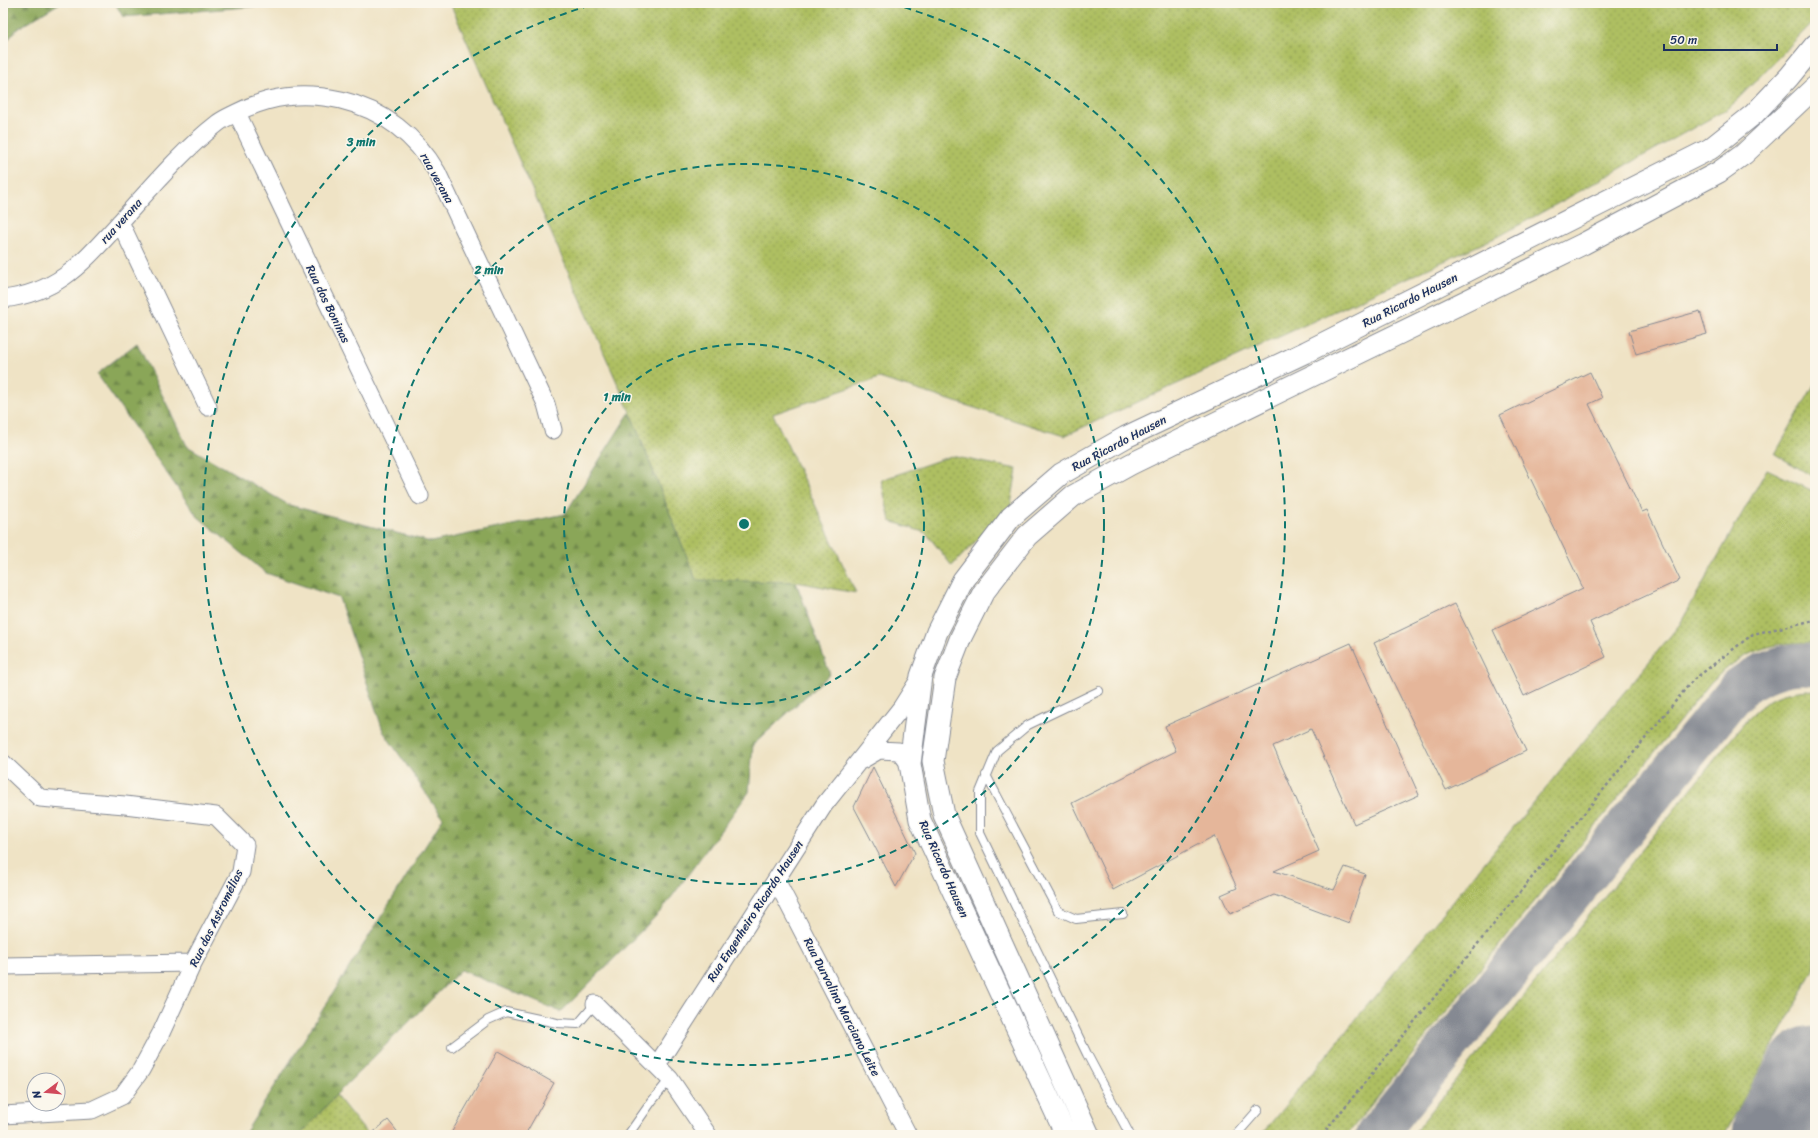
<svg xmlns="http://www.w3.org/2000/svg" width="1818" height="1138" viewBox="0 0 1818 1138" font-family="Sriracha,sans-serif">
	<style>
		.grass { fill: url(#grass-dots); stroke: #647760 }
		.forest { fill: url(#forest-firs); stroke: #526a5b }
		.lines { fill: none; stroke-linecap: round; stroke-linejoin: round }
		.taxiway { stroke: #858992; stroke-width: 41 }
		.runway { stroke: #858992; stroke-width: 101 }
		.building { fill: #e5b69a }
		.service-casing { stroke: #858992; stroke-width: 10 }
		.minor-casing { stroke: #858992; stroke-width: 19 }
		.tertiary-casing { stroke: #858992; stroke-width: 23 }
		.path { stroke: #858992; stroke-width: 2.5; stroke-dasharray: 3 3; stroke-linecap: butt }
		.service { stroke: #fff; stroke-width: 8 }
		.minor { stroke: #fff; stroke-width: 17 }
		.tertiary { stroke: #fff; stroke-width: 21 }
		.ring { fill: none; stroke: #0f766e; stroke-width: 2; stroke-dasharray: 7 5 }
		.labels { text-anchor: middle; stroke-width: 3; stroke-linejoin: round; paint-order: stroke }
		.street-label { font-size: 12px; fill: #1b2f5e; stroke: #fbf7ec }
		.centre { fill: #0f766e; stroke: #fbf7ec; stroke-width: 2 }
		.ring-label { font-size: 12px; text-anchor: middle; font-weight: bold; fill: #0f766e; stroke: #fbf7ec; stroke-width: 3; stroke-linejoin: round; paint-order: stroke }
	</style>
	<defs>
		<pattern id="grass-dots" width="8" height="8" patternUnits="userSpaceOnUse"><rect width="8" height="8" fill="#aebf62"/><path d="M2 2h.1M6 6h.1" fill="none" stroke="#8d9c54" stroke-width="1.8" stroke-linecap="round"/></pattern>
		<pattern id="forest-firs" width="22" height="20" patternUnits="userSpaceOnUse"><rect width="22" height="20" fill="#8aa658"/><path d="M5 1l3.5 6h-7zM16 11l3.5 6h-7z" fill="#70884c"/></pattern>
	</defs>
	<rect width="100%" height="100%" fill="#fbf7ec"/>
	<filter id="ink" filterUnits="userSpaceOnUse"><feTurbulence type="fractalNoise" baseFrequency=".025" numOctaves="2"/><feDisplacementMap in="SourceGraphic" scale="8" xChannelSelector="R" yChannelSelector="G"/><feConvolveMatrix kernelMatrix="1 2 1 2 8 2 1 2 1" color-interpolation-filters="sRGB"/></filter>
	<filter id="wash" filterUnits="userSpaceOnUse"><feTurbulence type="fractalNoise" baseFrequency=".012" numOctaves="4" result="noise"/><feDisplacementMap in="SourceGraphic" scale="16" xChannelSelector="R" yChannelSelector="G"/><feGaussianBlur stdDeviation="0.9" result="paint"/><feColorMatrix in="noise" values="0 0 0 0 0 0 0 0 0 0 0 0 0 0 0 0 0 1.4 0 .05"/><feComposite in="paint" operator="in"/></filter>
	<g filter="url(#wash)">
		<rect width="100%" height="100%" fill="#efe3c5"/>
		<path class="grass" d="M450,3H1815V20L1729,108L1503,234L1064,436L879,378L773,414L856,593L796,582L696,581L630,412Z
			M1815,383V478L1775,454Z
			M951,456L1017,469L1011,505L952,566L926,533L890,521L881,480Z
			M1767,469L1815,492V643C1770,641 1744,651 1711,682L1347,1135H1261L1680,624Z
			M1807,690L1815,692V968L1724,1135H1412L1749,717C1770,697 1779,693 1807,690Z
			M336,1095L368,1135H300Z"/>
		<path class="forest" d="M3,3H60L17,29L3,46Z
			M115,3H266L260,6L123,17Z
			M137,343L187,446L289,505L431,542L565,514L630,412L696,580L796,582L830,674L753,745L749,792L662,910L561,1012L461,970L336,1095L300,1135H244L443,818L383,731L339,598L266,573L197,516L97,374Z"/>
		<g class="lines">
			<path class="taxiway" d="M1376,1135L1739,688C1761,672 1787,660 1815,665"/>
			<path class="runway" d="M1782,1135L1815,1076"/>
		</g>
		<g id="blocks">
			<path class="building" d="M1700,311L1707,334L1636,354L1629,331Z
				M1590,372L1602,398L1589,404L1642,512L1647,510L1680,580L1590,622L1606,657L1524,696L1493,630L1583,588L1500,415Z
				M1455,604L1526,751L1446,790L1374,643Z
				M1351,643L1419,795L1354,824L1311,729L1273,746L1319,851L1274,871L1334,890L1345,867L1365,874L1349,923L1274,895L1230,914L1221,895L1237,888L1214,836L1113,890L1072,803L1176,751L1165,726Z
				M873,767L915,853L896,887L854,807Z
				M498,1051L554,1083L525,1135H450Z
				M388,1120L400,1135H370Z"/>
		</g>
	</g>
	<g filter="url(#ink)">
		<use href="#blocks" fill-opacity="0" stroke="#858992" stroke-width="1"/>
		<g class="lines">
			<g class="service-casing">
				<path id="service" d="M1099,691L1028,725L997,751L980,792V833L1087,1054L1130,1135
					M986,775L1058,911L1076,919L1123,914
					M452,1047L488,1020L506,1012L557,1023L578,1024L595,1004
					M628,1135L652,1101L670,1079
					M1236,1135L1258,1110"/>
			</g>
			<g class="minor-casing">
				<path id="minor" d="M237,113L420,496
					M120,222L208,407
					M3,299C55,293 79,267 112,231C146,194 178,154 218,123C223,119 230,116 236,113C271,95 303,92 341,100C383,110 416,136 437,172L546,404L553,430
					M862,760L879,750L899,751L910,764
					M3,763L40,798L125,805L216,816L245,845L241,872L193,963L161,1033L141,1070L122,1096L92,1110L3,1115
					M776,880L908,1135
					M3,966L193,963
					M595,1004L670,1079L708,1135
					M657,1065L824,805L901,708L920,678"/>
			</g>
			<g class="tertiary-casing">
				<path id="tertiary" d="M1066,1135L920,820L910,764L921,676L937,632L963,580L1011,517L1061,474L1126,437L1306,352L1710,149L1754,114L1789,77L1815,45
					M1089,1135L944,815L933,761L945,678L961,637L983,593L1027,536L1073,496L1131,464L1583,244L1719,172L1744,154L1815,87"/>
			</g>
			<path class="path" d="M1322,1135L1692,681L1753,634L1815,620"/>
			<use href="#service" class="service"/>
			<use href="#minor" class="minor"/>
			<use href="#tertiary" class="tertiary"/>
		</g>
	</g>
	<g class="ring">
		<circle cx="744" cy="524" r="180"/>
		<circle cx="744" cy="524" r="360"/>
		<path d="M893 4A541 541 0 1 1 595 4"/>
	</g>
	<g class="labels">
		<g class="street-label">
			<text transform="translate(437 178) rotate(61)" y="4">rua verana</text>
			<text transform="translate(121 221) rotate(-48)" y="4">rua verana</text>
			<text transform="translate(1410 300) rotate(-27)" y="4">Rua Ricardo Hausen</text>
			<text transform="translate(328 304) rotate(64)" y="4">Rua dos Boninas</text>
			<text transform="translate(1119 443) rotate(-28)" y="4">Rua Ricardo Hausen</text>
			<text transform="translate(944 869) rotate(66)" y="4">Rua Ricardo Hausen</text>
			<text transform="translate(755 911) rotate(-57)" y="4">Rua Engenheiro Ricardo Hausen</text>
			<text transform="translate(216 918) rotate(-64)" y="4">Rua das Astromélias</text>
			<text transform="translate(842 1007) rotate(63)" y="4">Rua Durvalino Marciano Leite</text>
		</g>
	</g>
	<circle cx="744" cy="524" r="6" class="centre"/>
	<g class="ring-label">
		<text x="361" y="146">3 min</text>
		<text x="489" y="274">2 min</text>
		<text x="617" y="401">1 min</text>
	</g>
	<rect width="1818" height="1138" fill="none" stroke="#fbf7ec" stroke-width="16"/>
	<g transform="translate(46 1092) rotate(254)"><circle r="19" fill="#fbf7ec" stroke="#a1a7b3"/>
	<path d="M0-3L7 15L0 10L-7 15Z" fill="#d1495b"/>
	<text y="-6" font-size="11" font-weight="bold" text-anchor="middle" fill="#1b2f5e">N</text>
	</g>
	<path d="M1664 44v6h113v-6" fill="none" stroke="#1b2f5e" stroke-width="2"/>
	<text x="1670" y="44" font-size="12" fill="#1b2f5e" stroke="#fbf7ec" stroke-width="3" paint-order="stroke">50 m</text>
</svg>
